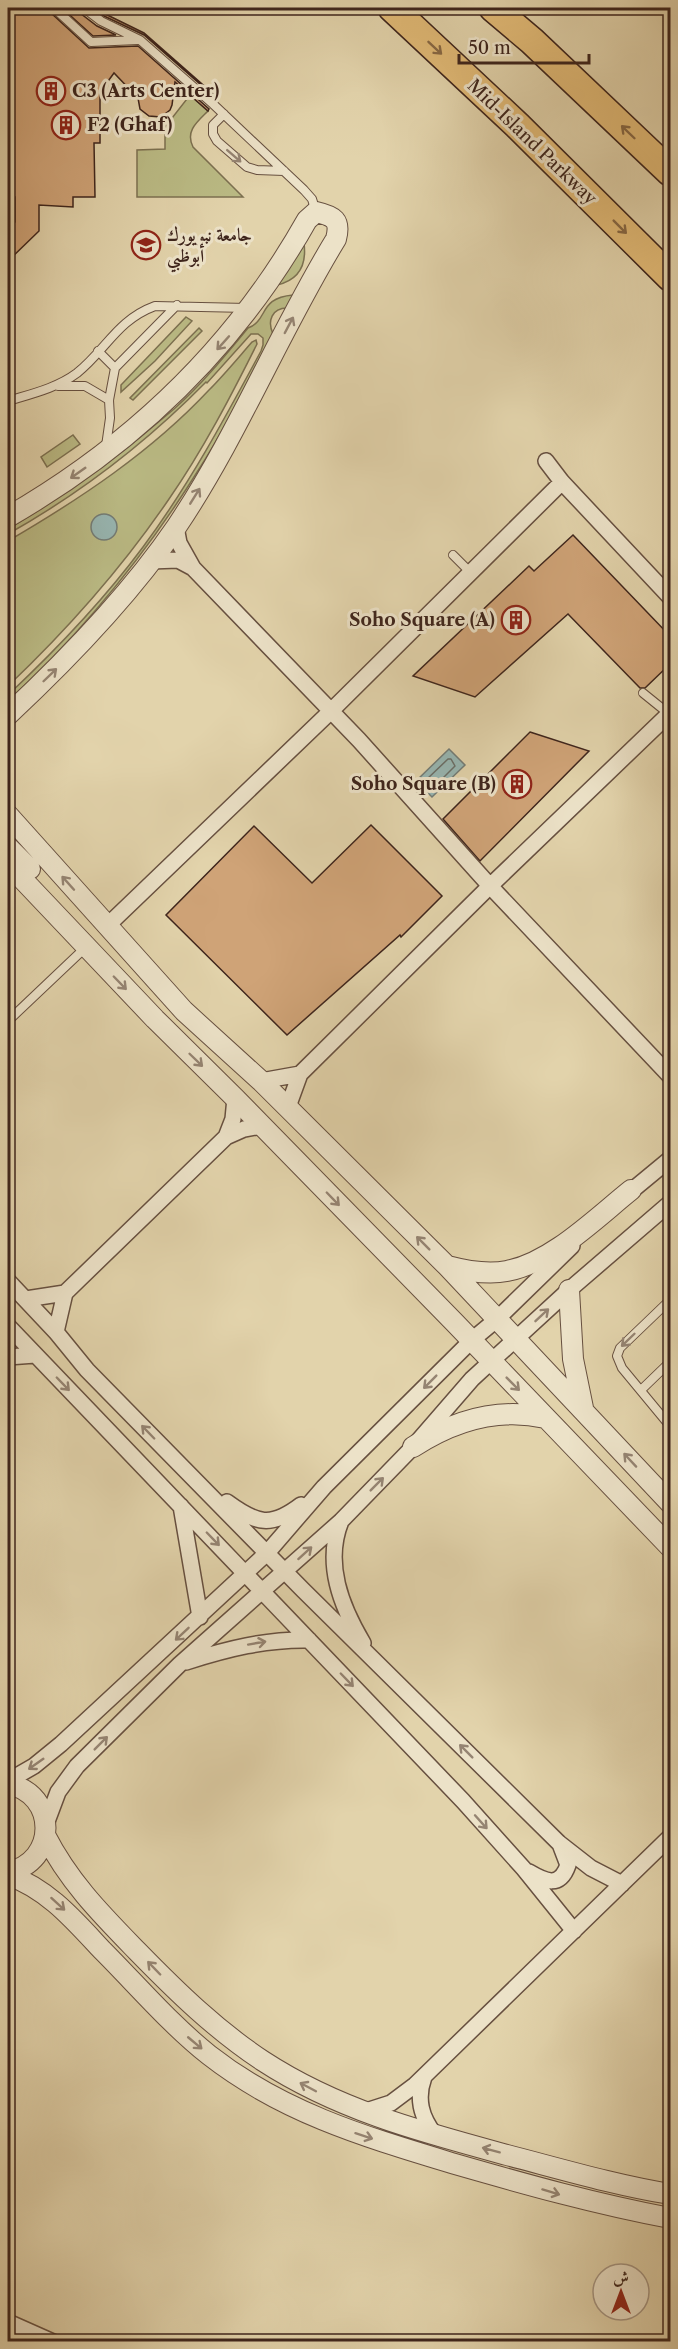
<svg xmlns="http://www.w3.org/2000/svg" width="678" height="2349" viewBox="0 0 678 2349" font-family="'Libre Caslon Text',Amiri,serif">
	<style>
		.green { fill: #baba84; stroke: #7c7050; stroke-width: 1.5 }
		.water { fill: #97b6b2; stroke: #737c76; stroke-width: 1.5 }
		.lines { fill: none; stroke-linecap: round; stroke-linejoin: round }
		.shore { stroke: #6a6e67; stroke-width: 1.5 }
		.building { fill: #cfa377; stroke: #3e251c; stroke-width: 1.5 }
		.service-casing { stroke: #675040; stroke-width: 10 }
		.minor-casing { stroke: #675040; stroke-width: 18 }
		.tertiary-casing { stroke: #675040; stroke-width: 22 }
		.motorway-casing { stroke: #3e251c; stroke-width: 30 }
		.service { stroke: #ece2c8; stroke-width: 8 }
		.minor { stroke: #ece2c8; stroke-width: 15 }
		.tertiary { stroke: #ece2c8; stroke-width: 20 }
		.motorway { stroke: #e1ba76; stroke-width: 27 }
		.oneway { stroke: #876844 }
		.oneway2 { stroke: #958472 }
		.labels { text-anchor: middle; stroke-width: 6; stroke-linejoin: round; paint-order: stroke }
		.poi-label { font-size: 18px; font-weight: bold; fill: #3e251c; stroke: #ece2c8; text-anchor: start }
		.street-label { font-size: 18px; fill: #3e251c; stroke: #ece2c8 }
	</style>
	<rect width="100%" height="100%" fill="#e2d3ab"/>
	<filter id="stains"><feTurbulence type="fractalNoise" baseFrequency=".00333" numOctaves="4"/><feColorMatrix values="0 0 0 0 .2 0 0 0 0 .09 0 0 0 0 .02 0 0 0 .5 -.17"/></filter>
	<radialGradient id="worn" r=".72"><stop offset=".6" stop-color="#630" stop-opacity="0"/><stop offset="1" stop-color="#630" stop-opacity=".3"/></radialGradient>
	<path class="green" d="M190,95L208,111C197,122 185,131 193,147L243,197H137V150L165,149V127Z
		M304,243C307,266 299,280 277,285Z
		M293,295L287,308C272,308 267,321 273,334C250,378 228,424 201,466C147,553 83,632 8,701V695C57,649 103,601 143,547C189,485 225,418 261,351L263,345V338L258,334H251L207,383L206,382C147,442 81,493 8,534V529C67,494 122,454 174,409C201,385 225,356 248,328C269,320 258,298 293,295Z
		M186,317L192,321L155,361L121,392V385Z
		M199,328L202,331L133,400L130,398Z
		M256,340L257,344C231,396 203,450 169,499C122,568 68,629 8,686V541C80,499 151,452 209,390C224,375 238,358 252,342Z
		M73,435L80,444L47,467L41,457Z"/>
	<path class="water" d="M91 527a13 13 0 1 1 26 0a13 13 0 1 1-26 0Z
		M449,749L465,765L432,797L416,781Z"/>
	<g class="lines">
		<path class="shore" d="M448,759H451L455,766L434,787H430L426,780Z"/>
	</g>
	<path class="building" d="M8,8H48L50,12L89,48L138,46L209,109L208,111L175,82L172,105L170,110L161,117L149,116L140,109L138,98L114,73L100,92V143H94L95,197H73V207L39,205V231L8,261V229L15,222V197H8Z
		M62,8H78L80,13L97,26L116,35L93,36Z
		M93,8L144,33L218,98L217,99L144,35L104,16Z
		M573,535L670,636V664L645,688H640L568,614L475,697L413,676L529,566L534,571Z
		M530,732L589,751L480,861L443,819Z
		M371,825L442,896L401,937L400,935L287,1035L166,915L254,826L312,883Z"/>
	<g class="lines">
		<g class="service-casing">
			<path id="service" d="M54,8L91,42L138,40
				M84,8L101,21L140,40L213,104L304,190L312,199L316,212
				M224,114L213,125V134L217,141L247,167L257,170L284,171
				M98,351L115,368
				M58,386H85L109,400
				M8,401C31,394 57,388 77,373C106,350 117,320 155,306L247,308
				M106,446L110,418L109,400L115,368L177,305
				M453,555L471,573
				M643,693L669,714
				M8,1021L86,947
				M670,1300L620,1348L617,1356L622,1368L670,1426
				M641,1390L670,1362"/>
		</g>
		<g class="minor-casing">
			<path id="minor" d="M546,461L562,482L670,597
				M176,527L179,543L193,568L359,740L490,886L670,1076
				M150,561L178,560L193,568
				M107,926L331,711L562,482
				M261,1081L300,1074
				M288,1107L300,1074L490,886L670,713
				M226,1137L233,1119L235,1098
				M624,1197L670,1159
				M8,1281L56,1332L87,1370L303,1590L559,1843L591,1868L622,1884
				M26,1299L65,1293
				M8,1326L463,1801L524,1869L574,1931
				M56,1332L65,1293L226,1137L244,1129L262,1126
				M8,1357L35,1355
				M227,1502C257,1524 271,1528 301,1505
				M181,1506L200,1617
				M341,1521C324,1563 341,1606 363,1643
				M186,1662C227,1649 266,1639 309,1640
				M8,1781L34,1766L61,1744L267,1553L324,1487L472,1340L496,1320L572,1246
				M46,1824L58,1792L77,1766L180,1664L341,1521L413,1447L472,1379L569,1290L670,1203
				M529,1872C546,1882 560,1888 568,1865L560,1844
				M424,2077C416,2099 421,2117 435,2135
				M363,2112L391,2103L415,2085L670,1837
				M8,2322L53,2342"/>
		</g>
		<g class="tertiary-casing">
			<path id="tertiary" d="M8,517C133,445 236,346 307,220L316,212C334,216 341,220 336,239C279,332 238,435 177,526C130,595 69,658 8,715
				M8,815L184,1011L261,1081L447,1266L670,1503
				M8,847L30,869
				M8,864L155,1019L235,1098L455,1323L670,1547
				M447,1266C466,1271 487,1275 507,1271C551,1263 596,1218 631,1190
				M569,1290L573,1359L583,1408
				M413,1447C453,1421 499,1407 546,1418
				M8,1784C58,1794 58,1862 8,1872
				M45,1835C69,1882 101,1914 137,1951C177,1992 216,2030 263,2061C338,2110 422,2132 507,2155C561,2169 615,2185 670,2194
				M8,1875C48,1889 74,1920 102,1950C137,1985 170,2024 209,2055C283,2113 366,2137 455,2164C528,2185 596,2204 670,2218"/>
		</g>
		<g class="motorway-casing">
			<path id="motorway" d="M392,8L517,125L670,277
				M493,8L532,41L670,172"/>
		</g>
		<use href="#service" class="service"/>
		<use href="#minor" class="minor"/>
		<use href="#tertiary" class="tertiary"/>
		<use href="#motorway" class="motorway"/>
	</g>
	<defs><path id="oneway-shaft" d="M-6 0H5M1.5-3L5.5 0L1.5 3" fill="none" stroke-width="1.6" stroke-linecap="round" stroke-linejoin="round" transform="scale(1.5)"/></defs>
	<g class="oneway">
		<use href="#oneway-shaft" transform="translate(435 48) rotate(43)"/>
		<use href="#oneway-shaft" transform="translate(628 132) rotate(-136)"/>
		<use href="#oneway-shaft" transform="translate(620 227) rotate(45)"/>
	</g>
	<g class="oneway2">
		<use href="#oneway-shaft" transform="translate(234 156) rotate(41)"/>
		<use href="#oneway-shaft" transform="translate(289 325) rotate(-62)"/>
		<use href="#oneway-shaft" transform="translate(223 343) rotate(132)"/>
		<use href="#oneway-shaft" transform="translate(78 473) rotate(145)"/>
		<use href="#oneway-shaft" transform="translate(195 496) rotate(-58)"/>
		<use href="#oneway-shaft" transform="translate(50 675) rotate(-44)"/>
		<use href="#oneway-shaft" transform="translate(68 883) rotate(-132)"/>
		<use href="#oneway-shaft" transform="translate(120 983) rotate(46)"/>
		<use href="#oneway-shaft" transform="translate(196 1060) rotate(44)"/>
		<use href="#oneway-shaft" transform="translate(333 1199) rotate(46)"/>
		<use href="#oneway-shaft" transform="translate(423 1243) rotate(-135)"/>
		<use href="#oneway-shaft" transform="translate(542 1315) rotate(-43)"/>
		<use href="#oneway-shaft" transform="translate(628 1340) rotate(136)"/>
		<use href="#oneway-shaft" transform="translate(430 1382) rotate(135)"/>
		<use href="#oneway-shaft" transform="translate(63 1384) rotate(46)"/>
		<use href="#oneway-shaft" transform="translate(513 1384) rotate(45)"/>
		<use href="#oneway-shaft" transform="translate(148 1432) rotate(-134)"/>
		<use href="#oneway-shaft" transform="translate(630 1460) rotate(-133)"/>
		<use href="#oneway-shaft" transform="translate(377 1484) rotate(-45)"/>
		<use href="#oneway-shaft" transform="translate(213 1539) rotate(46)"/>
		<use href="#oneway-shaft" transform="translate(305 1553) rotate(-42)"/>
		<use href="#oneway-shaft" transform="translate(182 1634) rotate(137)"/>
		<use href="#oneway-shaft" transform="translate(257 1643) rotate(-10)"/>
		<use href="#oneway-shaft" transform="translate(347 1680) rotate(46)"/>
		<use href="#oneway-shaft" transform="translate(101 1743) rotate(-45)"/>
		<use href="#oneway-shaft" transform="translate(466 1751) rotate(-135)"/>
		<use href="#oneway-shaft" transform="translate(36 1764) rotate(145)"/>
		<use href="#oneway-shaft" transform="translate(481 1822) rotate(48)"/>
		<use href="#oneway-shaft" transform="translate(58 1904) rotate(42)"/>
		<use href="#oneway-shaft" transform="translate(154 1968) rotate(-134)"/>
		<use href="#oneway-shaft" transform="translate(195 2043) rotate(40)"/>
		<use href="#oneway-shaft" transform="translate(308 2087) rotate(-152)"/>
		<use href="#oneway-shaft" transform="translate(364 2136) rotate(18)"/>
		<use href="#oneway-shaft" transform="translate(491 2150) rotate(-165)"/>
		<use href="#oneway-shaft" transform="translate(551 2192) rotate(17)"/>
	</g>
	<defs>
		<g id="building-ring" transform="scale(1.5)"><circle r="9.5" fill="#ece2c8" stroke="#8f2418" stroke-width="1.5"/><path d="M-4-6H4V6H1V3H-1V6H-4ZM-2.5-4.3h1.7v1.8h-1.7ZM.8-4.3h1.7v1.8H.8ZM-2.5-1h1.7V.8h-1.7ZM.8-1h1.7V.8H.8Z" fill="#8f2418"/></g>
		<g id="university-ring" transform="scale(1.5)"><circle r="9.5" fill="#ece2c8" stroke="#8f2418" stroke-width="1.5"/><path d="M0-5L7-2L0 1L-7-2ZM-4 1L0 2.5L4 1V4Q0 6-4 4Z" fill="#8f2418"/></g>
	</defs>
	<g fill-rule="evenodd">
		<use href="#building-ring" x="51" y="91"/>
		<use href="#building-ring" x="66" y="125"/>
		<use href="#university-ring" x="146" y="245"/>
		<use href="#building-ring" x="516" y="620"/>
		<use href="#building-ring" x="517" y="784"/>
	</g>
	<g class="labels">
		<g class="poi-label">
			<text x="72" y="97">C3 (Arts Center)</text>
			<text x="87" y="131">F2 (Ghaf)</text>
			<text x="167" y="241">جامعة نيويورك<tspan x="167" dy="21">أبوظبي</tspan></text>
			<text x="495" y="626" text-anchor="end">Soho Square (A)</text>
			<text x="496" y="790" text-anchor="end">Soho Square (B)</text>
		</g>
		<g class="street-label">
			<text transform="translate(532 142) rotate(44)" y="6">Mid-Island Parkway</text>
		</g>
	</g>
	<rect width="678" height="2349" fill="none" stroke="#e2d3ab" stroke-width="30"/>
	<rect x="9" y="9" width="660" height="2331" fill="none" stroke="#3e251c" stroke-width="3"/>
	<rect x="15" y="15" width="648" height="2319" fill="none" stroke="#3e251c" stroke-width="1.5"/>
	<g transform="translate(621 2292)"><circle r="28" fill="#ece2c8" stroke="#a69683" stroke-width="1.5"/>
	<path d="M0-4.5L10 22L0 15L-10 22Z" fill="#8f2418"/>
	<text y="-9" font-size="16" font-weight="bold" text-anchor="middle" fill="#3e251c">ش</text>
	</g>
	<path d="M459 54v9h130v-9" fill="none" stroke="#3e251c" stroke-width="3"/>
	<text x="468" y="54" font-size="18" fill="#3e251c" stroke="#ece2c8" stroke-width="4.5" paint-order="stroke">50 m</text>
	<rect width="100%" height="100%" filter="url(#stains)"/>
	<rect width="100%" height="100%" fill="url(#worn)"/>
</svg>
